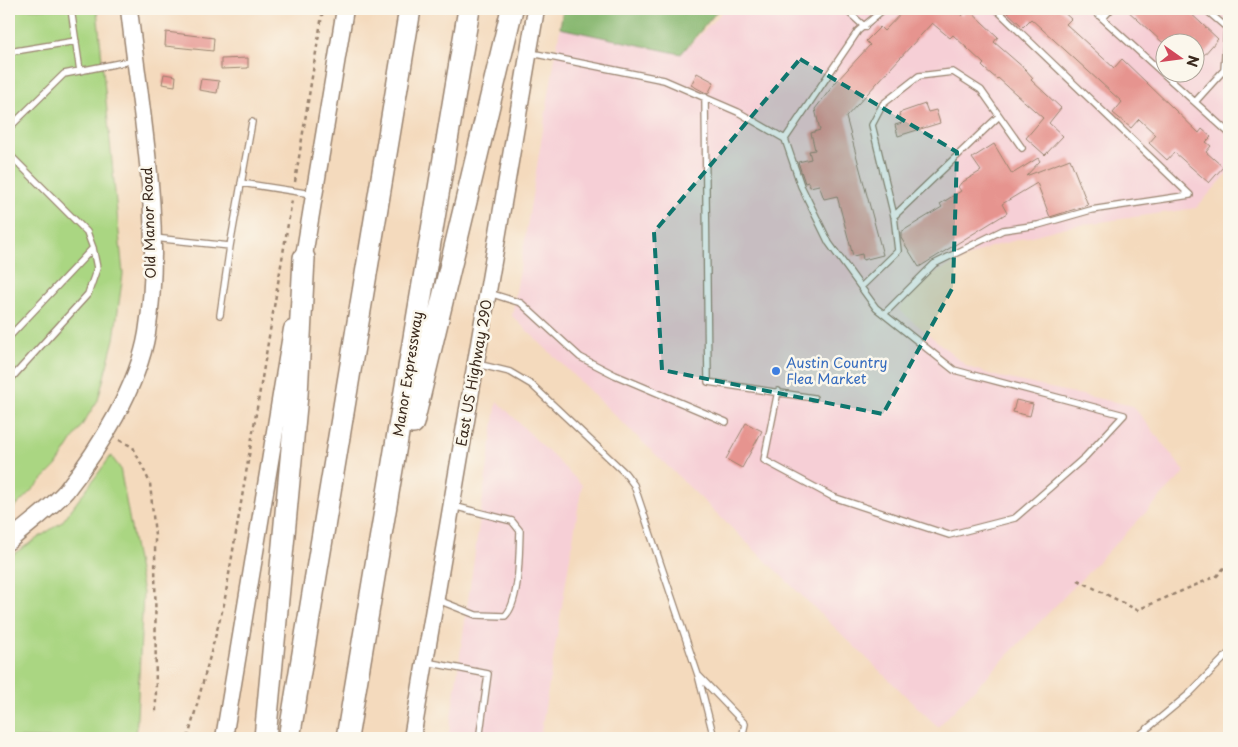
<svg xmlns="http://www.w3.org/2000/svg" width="1238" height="747" viewBox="0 0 1238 747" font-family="'Playpen Sans',sans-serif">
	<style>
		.built { fill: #f6cfd6; fill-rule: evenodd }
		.green { fill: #aad682; stroke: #728050 }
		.forest { fill: #87b770; stroke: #617047 }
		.building { fill: #e6948f }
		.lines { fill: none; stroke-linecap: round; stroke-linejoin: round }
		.lane-casing { stroke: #98826e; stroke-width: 8 }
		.secondary-casing { stroke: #98826e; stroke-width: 19 }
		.highway-casing { stroke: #98826e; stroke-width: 24 }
		.path { stroke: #98826e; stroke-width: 2.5; stroke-dasharray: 4 4; stroke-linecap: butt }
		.lane { stroke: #fff; stroke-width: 5.5 }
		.secondary { stroke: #fff; stroke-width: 16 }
		.highway { stroke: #fff; stroke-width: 21 }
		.marked { fill: #0f766e; fill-opacity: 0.2; stroke: #0f766e; stroke-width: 4; stroke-dasharray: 10 6; stroke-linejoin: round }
		.shop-dot { fill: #3f7fe0; stroke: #fbf7ec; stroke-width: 2 }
		.labels { text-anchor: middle; stroke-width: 5; stroke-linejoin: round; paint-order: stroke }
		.street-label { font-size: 14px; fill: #3b2a1e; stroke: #fbf7ec }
		.shop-label { font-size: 14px; fill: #366cbe; stroke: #fbf7ec; text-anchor: start }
	</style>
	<rect width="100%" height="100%" fill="#fbf7ec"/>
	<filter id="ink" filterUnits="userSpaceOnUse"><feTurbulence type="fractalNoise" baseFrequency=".02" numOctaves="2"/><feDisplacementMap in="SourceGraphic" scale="10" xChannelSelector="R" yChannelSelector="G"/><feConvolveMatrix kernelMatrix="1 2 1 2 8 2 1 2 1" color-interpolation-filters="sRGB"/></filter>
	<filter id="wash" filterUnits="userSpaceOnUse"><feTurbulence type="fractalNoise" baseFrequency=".0096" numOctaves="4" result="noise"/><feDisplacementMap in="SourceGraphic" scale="20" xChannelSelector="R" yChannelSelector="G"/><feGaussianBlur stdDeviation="1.12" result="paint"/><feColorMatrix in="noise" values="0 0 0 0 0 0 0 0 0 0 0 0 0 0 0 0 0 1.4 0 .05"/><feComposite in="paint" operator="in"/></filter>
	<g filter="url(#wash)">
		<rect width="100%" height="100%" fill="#f4dabd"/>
		<path class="built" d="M725,9H1229V172L1196,208L1066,227L990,247L932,274L898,309L968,367L995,376L1133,406L1185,472L938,727L512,316L560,28L681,54ZM1166,42H1196V72H1166Z
			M497,401L582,485L540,738H448Z"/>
		<path class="green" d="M9,9H97L123,274L114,339L98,400L56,466L9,513Z
			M111,456L120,468L143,593L136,738H9V557L62,522Z"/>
		<path class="forest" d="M563,9H719L681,54L560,28Z"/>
		<g id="blocks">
			<path class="building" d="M905,9H954L962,16L968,9L998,37L994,42L1025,69L1033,78L1031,80L1061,108L1049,123L1063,136L1045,155L1026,138L1043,118L998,78L997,79L985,69L982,66L984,64L953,35L950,38L932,23L846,117L883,255L863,260L862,254L853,256L837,196L824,199L819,185L810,187L808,182L805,183L798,162L811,159L809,151L815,150L811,133L820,130L815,109L836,82L870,45L866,41L880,27L884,31Z
				M1004,9H1060L1071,19L1066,24L1114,68L1122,59L1199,133L1202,129L1211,137L1206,142L1211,146L1206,152L1223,167L1209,183L1174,152L1167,160L1149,143L1156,135L1139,119L1131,128L1113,113L1122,102L1031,19L1023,27Z
				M1126,9H1186L1218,39L1196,64V42H1162Z
				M166,32L214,38L213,51L165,46Z
				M248,58V68L221,69V59Z
				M697,73L714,82L708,94L691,85Z
				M164,74L176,76L175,86L162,84Z
				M201,79L219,81L217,93L199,90Z
				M925,104L928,112L936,110L940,123L898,136L895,125L902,123L899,113Z
				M994,144L1012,174L1038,158L1040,161L1026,176L1070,159L1088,205L1050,217L1037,183L1002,204L1007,213L919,267L901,238V232L942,207L940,204L961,191L958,187L961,183L981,171L972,158Z
				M1016,400L1033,404L1030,416L1013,412Z
				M746,423L762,431L742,468L726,459Z"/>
		</g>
	</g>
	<g filter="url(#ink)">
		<use href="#blocks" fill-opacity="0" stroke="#98826e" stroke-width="1"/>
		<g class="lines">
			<g class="lane-casing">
				<path id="lane" d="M71,9L80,71
					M845,9L865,27
					M1092,9L1229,133
					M1103,18L1111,9
					M9,52L76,41
					M531,53L664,80L738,112L785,139L801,186L829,243L876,308L954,370L1124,415L1085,457L1015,518L949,535L833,497L764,460L778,391
					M705,97L708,382L814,398
					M1195,102L1224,70L1227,28L1205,9
					M9,128L64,74L135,60
					M785,139L858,31L884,9
					M9,154L87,232L93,248L97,268L88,294L9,381
					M241,183L312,194
					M894,216L999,116
					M154,238L230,246L220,315
					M230,246L252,122
					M861,287L898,251L894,216L872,125L883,104L919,76L953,72L981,90L1022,148
					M489,293L521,303L580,357L615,375L726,422
					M884,314L934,264L1003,230L1038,225L1091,210L1190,195L996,9
					M9,337L93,248
					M477,364L510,372L532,385L625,473L634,485L698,675L714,738
					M438,600L476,615L505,616C520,602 519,552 520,531L512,521L453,506
					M426,662L488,674L480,733
					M699,676L745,724L742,738
					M1136,738L1189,694L1229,653"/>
			</g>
			<g class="secondary-casing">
				<path id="secondary" d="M302,268L345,9
					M9,541C27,525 50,509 66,491C99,449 138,387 147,333C164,227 141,115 129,9
					M224,738L292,329
					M412,738L536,9"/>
			</g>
			<g class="highway-casing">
				<path id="highway" d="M413,423L512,9
					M265,738L297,395L304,258
					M289,738L410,9
					M347,738L469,9"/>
			</g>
			<path class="path" d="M295,182L323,9
				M119,440L133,447L150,483L155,536L156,714
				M1078,580L1137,610L1217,576L1229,562
				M188,738L224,604L292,200"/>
			<use href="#lane" class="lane"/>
			<use href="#secondary" class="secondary"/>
			<use href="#highway" class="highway"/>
		</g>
	</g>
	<path class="marked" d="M800,59L957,152L953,287L883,414L662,370L654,232Z"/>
	<circle class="shop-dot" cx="776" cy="371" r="5"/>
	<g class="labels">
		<g class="street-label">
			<text transform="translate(149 223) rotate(-92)" y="5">Old Manor Road</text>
			<text transform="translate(474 373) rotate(-80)" y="5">East US Highway 290</text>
			<text transform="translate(408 374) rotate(-81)" y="5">Manor Expressway</text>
		</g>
		<g class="shop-label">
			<text x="786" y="368">Austin Country<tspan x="786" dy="16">Flea Market</tspan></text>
		</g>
	</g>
	<rect width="1238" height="747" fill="none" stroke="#fbf7ec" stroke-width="30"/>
	<g transform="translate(1180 58) rotate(104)"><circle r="24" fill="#fbf7ec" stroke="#aea59a"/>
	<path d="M0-4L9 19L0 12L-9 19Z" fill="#d1495b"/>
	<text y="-8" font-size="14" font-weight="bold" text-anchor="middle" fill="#3b2a1e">N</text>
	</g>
</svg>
